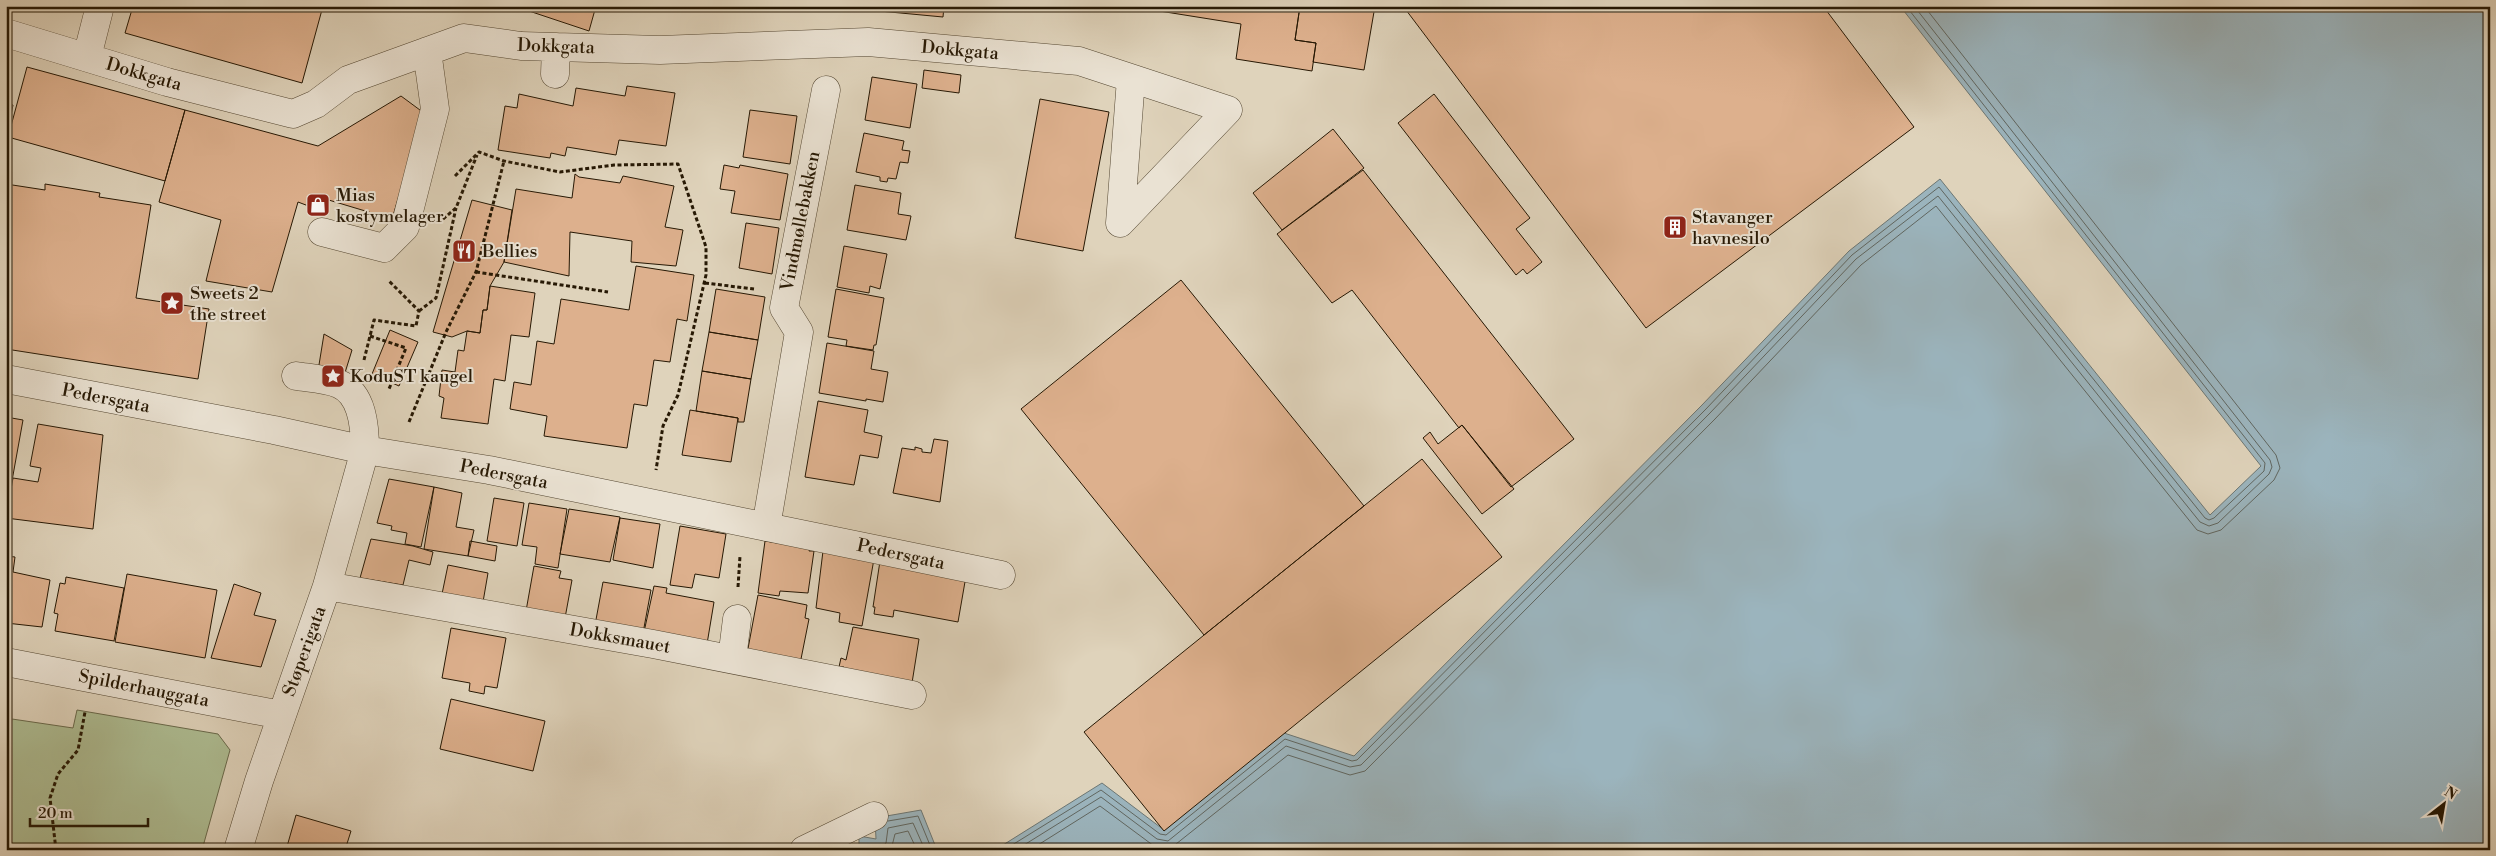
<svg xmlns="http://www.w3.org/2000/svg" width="2496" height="856" viewBox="0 0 2496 856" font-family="'Libre Bodoni',serif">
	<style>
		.green { fill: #aebd93; stroke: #6a6a4c }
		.water { fill: #9bb4bd; stroke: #6c7673 }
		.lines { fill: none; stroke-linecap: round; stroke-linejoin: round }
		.shore { stroke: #606660; stroke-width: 1 }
		.building { fill: #ddb08d; stroke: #261804 }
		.minor-casing { stroke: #544732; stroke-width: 29 }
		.path { stroke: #261804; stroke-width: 3; stroke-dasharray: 4 2.5; stroke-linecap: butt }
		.minor { stroke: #eae2d3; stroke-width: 28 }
		.labels { text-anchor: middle; stroke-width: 4; stroke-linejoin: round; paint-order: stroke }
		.street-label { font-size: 18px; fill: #261804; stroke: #eae2d3 }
		.poi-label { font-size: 18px; fill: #261804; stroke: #eae2d3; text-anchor: start }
	</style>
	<rect width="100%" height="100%" fill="#dfd3bb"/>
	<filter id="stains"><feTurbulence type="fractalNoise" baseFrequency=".004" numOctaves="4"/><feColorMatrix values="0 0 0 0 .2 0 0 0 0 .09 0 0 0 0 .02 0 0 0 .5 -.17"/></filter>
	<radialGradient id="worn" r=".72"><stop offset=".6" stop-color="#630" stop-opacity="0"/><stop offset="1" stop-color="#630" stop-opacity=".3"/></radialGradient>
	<path class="green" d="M77,710L218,734L230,750L202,850H6V756L12,719L73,728Z"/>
	<path class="water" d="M1900,6H2490V850H995L1102,783L1164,830L1284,733L1354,756L1702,405L1849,251L1940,179L2210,515L2261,466Z
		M921,810L937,850H859V836L876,839L875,818Z"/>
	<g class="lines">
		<path class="shore" d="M888,821L918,816L932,850
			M878,850L886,843L888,828L913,823L925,850
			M891,850L895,834L908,831L917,850
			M1004,850L1101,790L1160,834L1166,835L1285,739L1352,761L1357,760L1706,409L1852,255L1939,187L2205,518L2209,520L2214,518L2264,471L2265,463L1906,6
			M1016,850L1101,797L1157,839L1168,841L1286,746L1350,767L1361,765L1710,413L1856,259L1938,196L2200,522L2209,526L2218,523L2269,474L2272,467L2270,460L1914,6
			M1030,850L1100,806L1154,846L1161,849L1171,848L1288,755L1350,775L1365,771L1715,419L1861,265L1936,206L2197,530L2208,534L2221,530L2274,480L2280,468L2276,455L1924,6"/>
	</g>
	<path class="building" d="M133,6H323L302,83L125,33Z
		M531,6H596L589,31L529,11Z
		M826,6H944L943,17Z
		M1128,6H1300L1295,40L1316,43L1312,71L1236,59L1241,24Z
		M1300,6H1375L1364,70L1313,62L1316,43L1295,40Z
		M1403,6H1823L1914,127L1646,328Z
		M27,67L185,110L165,181L8,137Z
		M924,70L961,75L959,93L922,88Z
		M872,77L917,84L910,128L865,120Z
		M627,86L675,93L666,146L619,140L616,155L567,147L565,156L551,153L550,158L498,150L505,106L517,108L519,94L573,106L576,88L625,96Z
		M1434,94L1530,218L1516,229L1542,262L1527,274L1523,269L1516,275L1398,123Z
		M401,96L424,113L392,219L322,198L319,210L298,202L272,292L206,281L221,220L159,202L185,110L318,146Z
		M1040,99L1109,112L1083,251L1015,238Z
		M6,103L13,105L6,140Z
		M750,110L797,116L790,164L743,157Z
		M1333,129L1364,168L1282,230L1253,193Z
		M864,133L904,141L902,150L910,151L908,163L900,162L896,179L888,178L887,182L880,181V177L856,172Z
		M724,165L739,168L740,165L788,174L780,220L731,213L735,191L720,189Z
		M1363,170L1574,439L1511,487L1462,425L1459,428L1352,290L1332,303L1277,234Z
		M575,174L579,177L620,183L623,176L674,186L665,227L683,230L676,266L631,262L632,241L570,232L569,276L504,262L516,189L572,198Z
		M6,184L45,190V184L100,193L99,197L151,205L136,298L209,309L198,379L6,349Z
		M855,185L901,193L898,214L911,216L906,240L847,230Z
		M472,200L512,210L504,262L490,286L487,310H483L480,333L467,331L452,337L433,332Z
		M746,223L779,228L772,274L739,268Z
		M844,246L887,254L880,289L870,286L869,293L837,287Z
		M636,266L694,275L687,321L677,319L670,362L654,360L647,406L634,404L627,448L544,436L547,416L510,409L514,382L531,385L537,341L554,344L561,299L629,310Z
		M1181,280L1364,506L1204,635L1021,409Z
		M490,286L535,293L529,337L511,335L505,381L494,379L488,424L441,418L444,398L439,396L442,370L455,372L458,350L464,351L467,331L480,333L483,310H487Z
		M716,289L765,297L758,340L709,332Z
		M836,289L884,298L876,345H874L873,350L846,346L847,340L828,337Z
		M390,330L418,342L399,386L372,374Z
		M709,332L758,340L751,379L702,371Z
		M324,334L352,350L344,376L318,371Z
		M827,343L874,351L871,369L888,372L883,402L866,399V401L819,393Z
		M702,371L751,379L744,422H738V418L696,411Z
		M818,401L868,410L864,432L882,436L878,458L860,455L854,485L805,477Z
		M690,410L738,418L731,462L682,455Z
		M6,417L23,420L6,514Z
		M38,424L103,435L93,529L6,518L13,478L38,482L41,468L30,466Z
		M1462,425L1514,489L1482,514L1423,438L1430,432L1438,444Z
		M934,439L948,441L940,502L893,493L902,448L915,450V447L922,449V452L931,453Z
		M1422,459L1502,557L1164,831L1084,732Z
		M389,479L434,487L421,547L405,544L407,533L391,530L392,526L377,523Z
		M434,487L462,493L456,527L474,530L468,556L424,549Z
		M494,498L524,503L517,546L487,541Z
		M529,503L567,509L558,568L535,564L537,547L522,545Z
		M569,509L620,517L610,562L560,554Z
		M620,518L660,524L653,568L613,560Z
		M680,526L726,534L719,578L695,574L692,588L670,585Z
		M371,539L413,546L433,552L430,565L409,560L403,585L360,578Z
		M470,541L497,546L495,561L468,556Z
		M765,541L810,548L809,551H814L808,593L780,591L779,596L758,593Z
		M823,551L874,559L862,626L839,622L840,613L816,608Z
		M6,556L15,557L13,572L50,580L42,627L6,623Z
		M880,561L966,576L958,622L894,610L893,617L874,614L875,607H873Z
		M448,565L488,573L483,602L442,594Z
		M534,566L561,571L559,578L572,580L565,618L526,611Z
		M127,574L217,590L205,658L115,642Z
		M66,577L124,588L114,641L55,631L58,614L54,613L60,583L65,584Z
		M603,582L651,590L643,633L595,625Z
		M234,584L261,593L254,615L276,620L261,667L211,658Z
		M654,586L667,588L666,593L714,602L707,644L644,632Z
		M758,595L807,605L805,618L809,619L800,664L747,654Z
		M853,627L919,639L912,683L844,671V667H839L841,658L846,660Z
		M451,628L506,638L497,688L485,686L484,694L469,691L470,683L442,678Z
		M451,699L545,721L533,771L440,749Z
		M296,815L351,831L345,850H286Z"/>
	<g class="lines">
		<g class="minor-casing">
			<path id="minor" d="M6,33L167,82L293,114L316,104L348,80L464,38L521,46L660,50L868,42L1079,61L1228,110L1120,223L1131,79
				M87,57L100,6
				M555,74L556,47
				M322,232L384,248L405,227L435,109L427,51
				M6,379L274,430L365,450L489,470L1001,575
				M766,527L799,332L784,308L826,90
				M327,586L653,644L912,695
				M732,659L737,619
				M6,662L281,715
				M238,850L259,781L327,586L365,450C365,427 363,394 339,384C327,379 309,378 296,376
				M804,850L874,816"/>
		</g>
		<path class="path" d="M455,176L479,152L504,161L560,172L614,165L678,164L706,247V275L678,395L663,426L656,470
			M443,219L456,208L477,155
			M476,272L608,292
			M705,283L754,289
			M419,311L436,298L456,208
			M370,336L406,348L389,389
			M364,360L374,320L416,326L419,311L389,281
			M409,422L446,332L476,272L504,161
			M738,587L740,556
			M56,850L50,798L58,774L78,750L85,712
			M190,850H206"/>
		<use href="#minor" class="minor"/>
	</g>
	<defs>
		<g id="shop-square" transform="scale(1.25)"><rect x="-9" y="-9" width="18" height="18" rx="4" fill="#8f2418" stroke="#eae2d3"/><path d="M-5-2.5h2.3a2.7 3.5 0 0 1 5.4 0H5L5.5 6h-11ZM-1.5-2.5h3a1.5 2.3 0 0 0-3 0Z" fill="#fff"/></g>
		<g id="building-square" transform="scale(1.25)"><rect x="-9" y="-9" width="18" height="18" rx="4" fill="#8f2418" stroke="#eae2d3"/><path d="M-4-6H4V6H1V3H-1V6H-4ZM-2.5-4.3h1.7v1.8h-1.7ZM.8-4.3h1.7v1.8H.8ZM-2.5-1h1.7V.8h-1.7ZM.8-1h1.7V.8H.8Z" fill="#fff"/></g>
		<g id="restaurant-square" transform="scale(1.25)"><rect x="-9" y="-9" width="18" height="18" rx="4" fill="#8f2418" stroke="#eae2d3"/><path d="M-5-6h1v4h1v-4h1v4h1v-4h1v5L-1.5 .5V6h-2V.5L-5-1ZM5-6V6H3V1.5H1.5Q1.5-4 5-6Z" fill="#fff"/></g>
		<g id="sight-square" transform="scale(1.25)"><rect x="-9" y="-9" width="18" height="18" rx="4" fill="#8f2418" stroke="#eae2d3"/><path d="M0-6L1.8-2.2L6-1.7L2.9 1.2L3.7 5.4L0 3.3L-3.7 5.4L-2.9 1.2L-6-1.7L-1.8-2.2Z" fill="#fff"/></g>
	</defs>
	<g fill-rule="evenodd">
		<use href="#shop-square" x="318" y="205"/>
		<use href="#building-square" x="1675" y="227"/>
		<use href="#restaurant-square" x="464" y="251"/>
		<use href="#sight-square" x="172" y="303"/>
		<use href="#sight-square" x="333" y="376"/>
	</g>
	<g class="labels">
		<g class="street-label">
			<text transform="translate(556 46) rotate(2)" y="6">Dokkgata</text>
			<text transform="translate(960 50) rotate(5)" y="6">Dokkgata</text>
			<text transform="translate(144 74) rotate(16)" y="6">Dokkgata</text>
			<text transform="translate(800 221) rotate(-79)" y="6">Vindmøllebakken</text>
			<text transform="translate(106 398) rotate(11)" y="6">Pedersgata</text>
			<text transform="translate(504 474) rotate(11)" y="6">Pedersgata</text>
			<text transform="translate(901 554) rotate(12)" y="6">Pedersgata</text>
			<text transform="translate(620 638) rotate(10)" y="6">Dokksmauet</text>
			<text transform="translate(304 651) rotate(-70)" y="6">Støperigata</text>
			<text transform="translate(144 688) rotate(11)" y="6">Spilderhauggata</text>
		</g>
		<g class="poi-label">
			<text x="336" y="201">Mias<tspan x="336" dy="21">kostymelager</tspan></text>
			<text x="1692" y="223">Stavanger<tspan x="1692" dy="21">havnesilo</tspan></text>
			<text x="482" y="257">Bellies</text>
			<text x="190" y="299">Sweets 2<tspan x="190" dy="21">the street</tspan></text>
			<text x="350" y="382">KoduST kaugel</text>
		</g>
	</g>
	<rect width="2496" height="856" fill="none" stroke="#dfd3bb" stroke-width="25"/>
	<rect x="8" y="8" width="2481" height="841" fill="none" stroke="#261804" stroke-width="2.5"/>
	<rect x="12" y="12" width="2471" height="831" fill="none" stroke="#261804"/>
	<g transform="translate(2444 804) rotate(31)" stroke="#eae2d3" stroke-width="4" paint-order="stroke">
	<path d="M0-4L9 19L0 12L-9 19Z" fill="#261804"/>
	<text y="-8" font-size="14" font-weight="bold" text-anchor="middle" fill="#261804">N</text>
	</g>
	<path d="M30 818v8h118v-8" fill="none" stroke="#261804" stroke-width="2.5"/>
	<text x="38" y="818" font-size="15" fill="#261804" stroke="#eae2d3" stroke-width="4" paint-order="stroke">20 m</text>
	<rect width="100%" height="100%" filter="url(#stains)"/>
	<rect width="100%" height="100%" fill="url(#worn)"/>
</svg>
